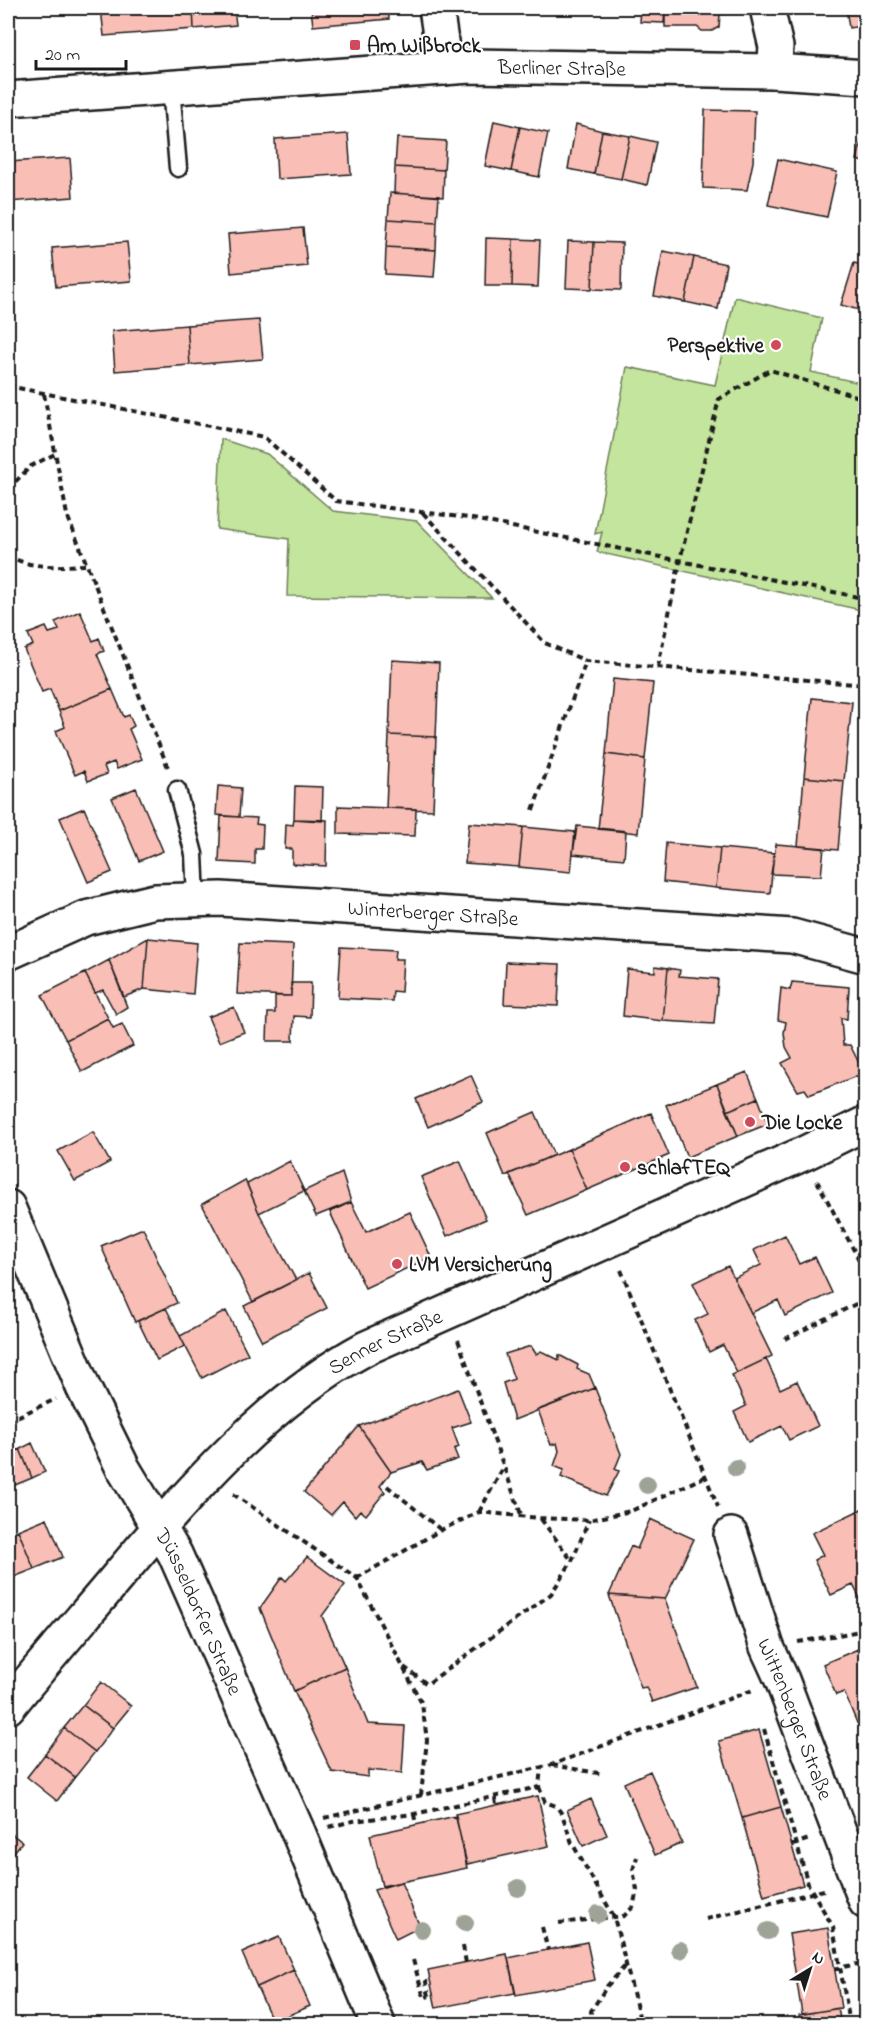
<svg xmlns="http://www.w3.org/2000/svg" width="873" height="2032" viewBox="0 0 873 2032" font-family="'Indie Flower',sans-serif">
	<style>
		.green { fill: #c4e59d; stroke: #70805c; stroke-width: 1.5 }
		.building { fill: #f9beb5; stroke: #1c1c1c; stroke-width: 1.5 }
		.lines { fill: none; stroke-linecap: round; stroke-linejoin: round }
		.lane-casing { stroke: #1c1c1c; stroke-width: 21 }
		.street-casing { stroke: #1c1c1c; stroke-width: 38 }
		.secondary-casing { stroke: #1c1c1c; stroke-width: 38 }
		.path { stroke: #1c1c1c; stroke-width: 4; stroke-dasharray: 6 4.5; stroke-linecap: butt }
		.lane { stroke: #fff; stroke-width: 16 }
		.street { stroke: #fff; stroke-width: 33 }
		.secondary { stroke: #fff; stroke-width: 33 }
		.tree { fill: #9ea398 }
		.poi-dot { fill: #d1495b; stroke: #fff; stroke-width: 2 }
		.labels { text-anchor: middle; stroke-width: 4.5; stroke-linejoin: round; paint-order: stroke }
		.poi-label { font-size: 21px; font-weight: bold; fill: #1c1c1c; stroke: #fff; text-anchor: start }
		.street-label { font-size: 21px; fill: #1c1c1c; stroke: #fff }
	</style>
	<rect width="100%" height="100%" fill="#fff"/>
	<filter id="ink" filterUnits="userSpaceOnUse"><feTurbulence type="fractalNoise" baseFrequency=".0167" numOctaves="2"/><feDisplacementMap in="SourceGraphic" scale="12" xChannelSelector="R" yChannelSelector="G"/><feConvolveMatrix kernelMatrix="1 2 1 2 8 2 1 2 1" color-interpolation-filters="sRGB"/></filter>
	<g filter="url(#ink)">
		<path class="green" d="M735,297L822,318L811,372L865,384V609L861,610L597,552L602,532L595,534L627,367L715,385Z
			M221,439L267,454L333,511L417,521L492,598L287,596L289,539L217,529Z"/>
		<path class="building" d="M101,8H193L194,29L104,36Z
			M193,8H234L236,25L194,29Z
			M311,8H388L389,19L313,26Z
			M641,8H665L664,23L640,22Z
			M665,8H726V14H720L719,27L712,31H702L697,27H665Z
			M846,8H866V25L849,28Z
			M705,110L755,111L753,162L747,190L703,188Z
			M494,121L520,127L511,171L485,166Z
			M576,124L602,131L594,174L568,169Z
			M520,127L548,133L539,177L511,171Z
			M602,131L630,136L621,179L594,174Z
			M348,134L351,174L277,179L275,139Z
			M863,134L866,135V163L857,160Z
			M630,136L656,142L647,185L621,179Z
			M397,138L446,141L444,170L395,167Z
			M70,158L73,197L8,202V162Z
			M778,159L837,172L827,217L768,205Z
			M395,167L444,170L443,197L394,193Z
			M390,193L439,196L437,222L388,219Z
			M388,219L437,222L436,250L386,247Z
			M303,228L307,266L231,273L228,234Z
			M486,238L513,239L512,286H485Z
			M513,239L540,240L538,287L512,286Z
			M568,241L594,242L592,289L566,288Z
			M127,242L131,281L56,287L52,248Z
			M594,242L622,243L621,290L592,289Z
			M386,247L436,250L434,277L385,274Z
			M663,251L694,257L685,302L654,296Z
			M694,257L726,264L718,309L685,302Z
			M854,263L866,266V312L841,305Z
			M259,320L263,359L190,365L187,325Z
			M187,325L190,365L115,371L112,331Z
			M80,611L93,641L99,638L104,651L97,654L112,689L59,711L50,689L42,692L24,649L33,645L28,634L46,627L49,633L59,630L55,622Z
			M392,660L439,663L436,737L389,735Z
			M613,679L653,683L645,759L606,754Z
			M112,689L124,717L129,715L134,726L129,729L142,759L117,769L114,762L104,766L107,774L88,781L84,771L75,775L56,731L65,727L59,711Z
			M812,698L852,702L844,781L804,777Z
			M389,735L436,737L433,810L386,808Z
			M606,754L645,759L638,833L598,829Z
			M804,777L844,781L838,850L798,846Z
			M218,786L241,788L239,817L216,815Z
			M295,786L323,787L322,821L294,819Z
			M136,788L163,851L139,861L112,798Z
			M338,806L416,809L415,836L338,834Z
			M84,808L112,872L88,882L60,818Z
			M221,816L257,818L256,824L263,825L262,849H255V864L219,862Z
			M294,819L327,820L326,866L292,864V849H285L286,824L293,825Z
			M469,823L523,827L519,867L465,863Z
			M577,826L626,831L624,859L573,854Z
			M523,827L575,832L571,872L519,867Z
			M666,843L720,848L716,888L663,882Z
			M776,844L824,848L821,876L771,874Z
			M720,848L774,853L770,893L716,888Z
			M148,938L197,943L193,994L144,989Z
			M148,938L144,989L124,997L109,960Z
			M240,943L293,945L291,996L237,994Z
			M341,947L396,950L395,959H403L401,992L393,991L392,1001L338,998Z
			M109,960L127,1007L116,1014L103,990L95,993L85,973Z
			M506,962L560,964L558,1006L504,1004Z
			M655,966L668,968L663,1021L623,1016L627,969L655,972Z
			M668,968L680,970L679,976L718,979L714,1024L663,1021Z
			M85,973L108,1018L66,1040L42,995Z
			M792,982L849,987L847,1019L841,1018L843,1045H850L864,1073L809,1095L805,1089L798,1091L782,1063L792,1058L786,1047L784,1033L786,1022L778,1020L781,988L790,990Z
			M291,983H311L310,1017L294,1016L293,1041H267L268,1013H275V996H291Z
			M234,1007L244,1032L219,1042L208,1017Z
			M108,1018L113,1028L122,1024L133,1046L82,1072L66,1040Z
			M747,1072L758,1098L727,1111L717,1084Z
			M471,1075L483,1102L428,1127L416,1099Z
			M717,1084L738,1136L687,1157L666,1105Z
			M758,1098L768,1124L738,1136L727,1111Z
			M535,1112L554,1155L505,1176L487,1133Z
			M651,1113L669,1155L587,1190L569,1149Z
			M93,1132L110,1162L75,1181L58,1151Z
			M569,1149L587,1190L528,1215L509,1174Z
			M290,1161L304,1191L259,1213L247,1184Z
			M460,1161L486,1219L447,1236L421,1177Z
			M342,1173L351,1202L316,1216L304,1191Z
			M245,1180L259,1213L296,1280L253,1302L202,1204Z
			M351,1202L366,1232L410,1212L431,1257L365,1288L330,1212Z
			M143,1228L177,1303L135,1322L101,1246Z
			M785,1235L799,1264L815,1257L832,1293L785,1316L778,1300L751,1313L734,1278L761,1265L754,1250Z
			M728,1266L772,1356L737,1373L723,1345L709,1352L695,1320L708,1314L693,1283Z
			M309,1273L327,1308L262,1341L244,1306Z
			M166,1308L185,1346L157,1360L138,1321Z
			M226,1311L248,1354L202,1378L180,1336Z
			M531,1346L536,1354L541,1351L559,1360V1355L578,1365L577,1369L589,1374L595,1388L514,1420L503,1383L514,1379L505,1354Z
			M766,1359L780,1389L797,1381L818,1426L789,1440L782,1426L748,1442L734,1412L746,1406L732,1375Z
			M595,1388L621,1454L615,1469L619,1471L606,1496L561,1477L564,1470L554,1466L559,1451L557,1443L551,1445L538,1410Z
			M458,1389L471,1422L452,1428L459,1447L454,1449L458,1459L427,1470L422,1462L391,1472L359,1426Z
			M359,1426L391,1472L380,1486L385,1492L366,1515L360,1510L355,1516L343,1502L331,1515L304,1492Z
			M32,1443L45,1472L32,1478L20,1449Z
			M20,1449L32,1478L15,1485L8,1467V1455Z
			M866,1507V1610L853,1585L831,1595L814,1560L823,1555L812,1533Z
			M47,1518L63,1557L34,1569L18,1530Z
			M650,1519L694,1539L665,1599L609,1595L631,1546L637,1549Z
			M18,1530L34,1569L9,1579L8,1574V1535Z
			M307,1557L345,1585L322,1616L345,1667L294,1691L260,1608L282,1577L286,1581Z
			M609,1595L665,1599L697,1687L652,1702L646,1687L641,1688Z
			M858,1649L864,1664H866V1720L857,1723L844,1692L836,1695L823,1664Z
			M345,1667L368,1724L405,1726L402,1773L368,1770V1777L332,1772L294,1691Z
			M101,1682L131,1706L113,1728L83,1705Z
			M83,1705L113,1728L95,1752L64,1728Z
			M64,1728L95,1752L75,1777L45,1754Z
			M759,1730L781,1807L742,1818L719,1741Z
			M45,1754L75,1777L57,1801L27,1777Z
			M650,1771L682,1843L655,1855L624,1783Z
			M538,1796L549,1846L467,1864L455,1814Z
			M591,1799L607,1835L583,1846L567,1810Z
			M781,1807L803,1885L764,1896L742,1818Z
			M456,1816L467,1868L382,1886L370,1835Z
			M8,1831L22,1842L8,1860Z
			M401,1882L420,1927L396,1939L374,1890Z
			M828,1928L841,2008L802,2014L789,1934Z
			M279,1937L294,1970L257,1987L242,1953Z
			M587,1942L595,1980L516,1995L508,1958Z
			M507,1954L515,1993L436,2008L428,1970Z
			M294,1970L310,2006L273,2022L257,1987Z
			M838,2008L841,2024H800L799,2015Z"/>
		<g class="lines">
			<g class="lane-casing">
				<path id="lane" d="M171,88L178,168
					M177,790L194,854L196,899"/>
			</g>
			<g class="street-casing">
				<g id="street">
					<path d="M436,8L445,68"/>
					<path d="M767,8L776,47L774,71"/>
					<path id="s1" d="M8,953L86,918L155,901L221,899L792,936L866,956"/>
					<path id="s2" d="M8,1207L83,1387L123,1468L175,1554L299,1834L378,2024"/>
					<path id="s3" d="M731,1535L767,1647L782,1680L866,1902"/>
				</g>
			</g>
			<g class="secondary-casing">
				<g id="secondary">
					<path id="s4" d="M8,99L470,66L774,71L866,77"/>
					<path id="s5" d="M8,1707C44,1662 82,1619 119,1575C191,1490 267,1401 366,1348L805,1153L866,1123"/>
				</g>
			</g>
			<path class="path" d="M8,386L264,437L336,501L468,518L858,597H866
				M44,394L67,515L169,770
				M8,489L31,466L55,454
				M423,513L545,643L586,661L866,685
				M8,554C26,570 63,566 86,565
				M8,568L13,559
				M658,667L680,560L719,399L770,370L866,399
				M533,810L586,661
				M817,1181L866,1273
				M621,1270L718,1507
				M785,1339L866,1299
				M458,1340L522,1517
				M8,1421L56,1399
				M387,1486L441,1530
				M233,1494L357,1578L422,1704L427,1740L421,1795
				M479,1512L503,1468
				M541,1519L572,1561
				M357,1578L441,1530L479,1512L540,1518L589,1520L631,1511L704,1477
				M798,1642L866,1630
				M404,1667L427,1684L551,1594L572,1561L589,1520
				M764,1729L808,1884L833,1927L850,2024
				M552,1765L603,1774
				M539,1787L545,1802L556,1806L562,1814L572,1843L614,1917L641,2024
				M495,1798L496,1805
				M414,1814L416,1825
				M324,1818L551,1765L753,1690
				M329,1827L353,1821L414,1814L539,1787L541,1767
				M792,1845L809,1839
				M706,1919L828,1889
				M559,1923L624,1916L633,1907L637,1890L633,1870L637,1857
				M542,1927L548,1950
				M463,1946L466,1963
				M413,1960L424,1998L429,1996
				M834,1969L866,1962
				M429,1996L426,1982H430
				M591,2024V2011L607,1986L626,1965"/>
			<use href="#lane" class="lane"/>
			<use href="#street" class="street"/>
			<use href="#secondary" class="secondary"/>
		</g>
		<g class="tree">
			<circle cx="736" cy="1468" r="9"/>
			<circle cx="647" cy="1485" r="9"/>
			<circle cx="518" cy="1888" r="9"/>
			<circle cx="598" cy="1914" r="9"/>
			<circle cx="465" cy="1923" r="9"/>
			<circle cx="422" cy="1930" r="9"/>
			<circle cx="768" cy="1931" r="9"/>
			<circle cx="680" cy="1950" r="9"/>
		</g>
	</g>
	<g class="poi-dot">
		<rect x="349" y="39" width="12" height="12" rx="3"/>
		<circle cx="776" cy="345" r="6"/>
		<circle cx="750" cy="1122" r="6"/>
		<circle cx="625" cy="1167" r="6"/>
		<circle cx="397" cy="1264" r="6"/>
	</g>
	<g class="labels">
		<g class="poi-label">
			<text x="367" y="52">Am Wißbrock</text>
			<text x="764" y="352" text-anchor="end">Perspektive</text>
			<text x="762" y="1129">Die Locke</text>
			<text x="637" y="1174">schlafTEQ</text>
			<text x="409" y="1271">LVM Versicherung</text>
		</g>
		<g class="street-label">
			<text dy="7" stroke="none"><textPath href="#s4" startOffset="555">Berliner Straße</textPath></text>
			<text dy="7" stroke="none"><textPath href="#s1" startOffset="435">Winterberger Straße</textPath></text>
			<text dy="7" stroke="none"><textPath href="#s5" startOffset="530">Senner Straße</textPath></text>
			<text dy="7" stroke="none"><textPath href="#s2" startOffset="448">Düsseldorfer Straße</textPath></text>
			<text dy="7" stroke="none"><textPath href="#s3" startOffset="195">Wittenberger Straße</textPath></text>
		</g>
	</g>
	<rect width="873" height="2032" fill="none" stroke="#fff" stroke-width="30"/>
	<rect x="15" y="15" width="843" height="2002" fill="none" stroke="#1c1c1c" stroke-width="2" filter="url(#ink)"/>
	<g transform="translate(810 1969) rotate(38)" stroke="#ffffff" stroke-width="4.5" paint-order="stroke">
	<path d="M0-4.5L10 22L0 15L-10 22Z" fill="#1c1c1c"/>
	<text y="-9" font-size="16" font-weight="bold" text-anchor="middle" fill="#1c1c1c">N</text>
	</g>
	<path d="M36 60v9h90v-9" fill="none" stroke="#1c1c1c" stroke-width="3"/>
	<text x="45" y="60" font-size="18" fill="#1c1c1c" stroke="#ffffff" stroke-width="4.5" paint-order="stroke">20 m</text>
</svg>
